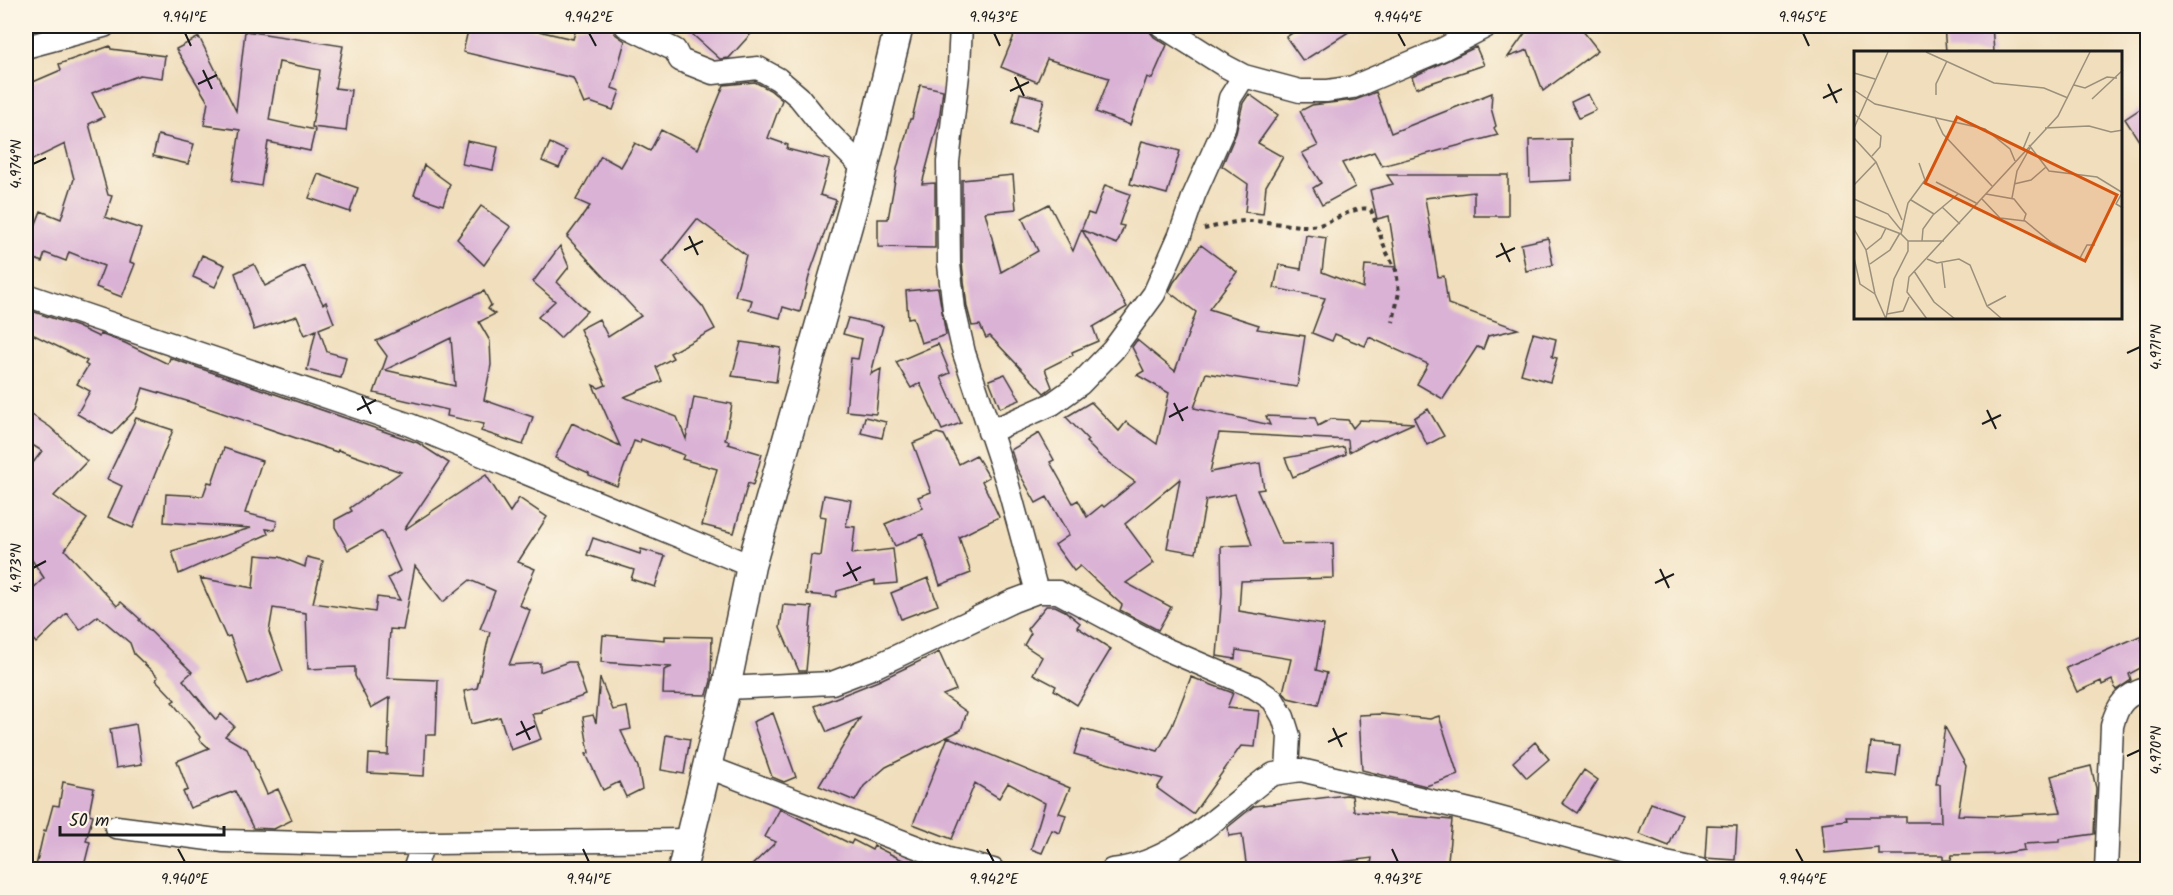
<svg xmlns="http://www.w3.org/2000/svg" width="2173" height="895" viewBox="0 0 2173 895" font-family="Kalam,sans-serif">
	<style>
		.building { fill: #dab2d5; fill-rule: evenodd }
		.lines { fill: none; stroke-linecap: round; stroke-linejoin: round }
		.minor-casing { stroke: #3c3934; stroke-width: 25 }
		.tertiary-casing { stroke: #3c3934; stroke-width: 31 }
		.path { stroke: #3c3934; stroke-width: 4; stroke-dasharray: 4.5 4.5; stroke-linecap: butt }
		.minor { stroke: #fff; stroke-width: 22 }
		.tertiary { stroke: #fff; stroke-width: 28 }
		.ticks { fill: none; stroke: #1c1c1c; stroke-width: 2 }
		.inset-road { fill: none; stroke: #9b907c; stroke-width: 1.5 }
		.view { fill: #d4530e; fill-opacity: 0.15; stroke: #d4530e; stroke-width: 3 }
		.inset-edge { fill: none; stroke: #1c1c1c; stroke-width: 3 }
		.neatline { fill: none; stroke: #1c1c1c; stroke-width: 2 }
		.ticks-label { font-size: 15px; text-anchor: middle; fill: #1c1c1c }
	</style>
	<rect width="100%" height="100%" fill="#fcf5e5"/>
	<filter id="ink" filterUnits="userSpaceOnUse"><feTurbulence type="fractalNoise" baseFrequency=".0167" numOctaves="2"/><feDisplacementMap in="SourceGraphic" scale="12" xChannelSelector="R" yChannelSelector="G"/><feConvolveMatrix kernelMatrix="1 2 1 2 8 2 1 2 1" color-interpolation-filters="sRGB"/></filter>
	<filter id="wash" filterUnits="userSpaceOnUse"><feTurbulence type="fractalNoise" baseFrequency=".008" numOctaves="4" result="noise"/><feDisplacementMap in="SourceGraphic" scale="24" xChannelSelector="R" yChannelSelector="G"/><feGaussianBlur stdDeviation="1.35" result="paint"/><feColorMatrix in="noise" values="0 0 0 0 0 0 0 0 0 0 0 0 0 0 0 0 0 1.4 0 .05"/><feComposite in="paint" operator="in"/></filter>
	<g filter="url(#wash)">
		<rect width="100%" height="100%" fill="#f0debc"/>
		<g id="blocks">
			<path class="building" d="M469,26H517L573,39L577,26H601L613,29L615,34L625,41L612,88L620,91L613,110L590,102L584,104L573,78L463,52Z
				M683,26H758L729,58L720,59Z
				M1018,26H1149L1150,32L1154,37L1167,45L1152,79L1147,77L1130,125L1096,112L1109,78L1047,59L1037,82L1001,67Z
				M1303,26H1358L1303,61L1286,37Z
				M1530,26H1579L1598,50L1543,91L1528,50L1508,57Z
				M1944,26H1992L1994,52H1946Z
				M245,31L343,46L335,88L351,90L346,131L312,127L320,70L279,62L269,120L315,130L310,151L268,142L261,186L232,181L240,130L204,125L208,102L176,49L199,37L236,111Z
				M110,46L111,49L165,56L162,78L140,75L92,93L104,117L89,124L108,195L112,196L105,217L141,229L130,262L135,264L122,297L96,287L104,266L69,252L66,261L45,253L42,262L26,255V249L41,211L61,219L74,179L65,144L26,163V85L61,70L59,64Z
				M1476,47L1484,65L1416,88L1412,77Z
				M755,82L770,90L782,100L768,138L788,145L787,149L830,160L820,195L836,200L810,273L800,312L783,307L780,318L749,310L752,300L735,296L746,255L697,219L663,262L703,307L715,329L670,353L673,358L656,367L662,381L624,397L677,417L686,439L694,397L732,404L725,440L729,441L728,444L762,454L753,485L748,483L734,533L702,525L717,469L682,459L684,455L641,439L640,443L634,441L617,486L589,475V473L555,458L572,423L620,446L593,385L599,388L606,385L580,329L599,319L608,337L641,316L567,237L590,206L576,200L601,156L621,167L635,143L650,151L661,130L698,149L724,85Z
				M920,85L943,90L939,120L922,184L935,183V248L878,247V219H888L897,169L910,119H912Z
				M1376,92L1391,133L1492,93L1491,108L1496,126L1494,128L1498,135L1382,166L1374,152L1342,163L1355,187L1322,205L1313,188L1321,183L1302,153L1318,146L1300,111L1312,105L1355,100Z
				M1020,93L1044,99L1036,131L1012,124Z
				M1249,94L1278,115L1258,143L1283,157L1266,186L1263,214L1245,212L1248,184L1222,166L1236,133L1243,103Z
				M1588,94L1596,110L1579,118L1571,102Z
				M2140,109L2148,122V155L2125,119Z
				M158,135L194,144L188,164L153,156Z
				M1571,139L1572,180L1530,182L1529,140Z
				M467,141L498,147L493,170L462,164Z
				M1142,141L1180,151L1167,194L1130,184Z
				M550,143L567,151L559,168L542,161Z
				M424,165L450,184L443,205L414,195Z
				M318,174L358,188L350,212L309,198Z
				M1013,175L1016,209L985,212L1001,272L1038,251L1022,218L1049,204L1073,251L1088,213L1094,215L1105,185L1130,194L1119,225L1124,226L1117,244L1082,230L1127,307L1093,327L1098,341L1072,352L1073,355L1045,369L1052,387L1044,393L990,336L986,338L980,325L972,326L967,307L962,263V180Z
				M1387,175H1508V216H1474V192L1425,198L1438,277L1444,276L1448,304L1518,329L1488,336L1483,349L1477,347L1443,399L1417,384L1428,364L1369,337L1365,346L1335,334L1332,341L1312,333L1325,298L1274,288L1279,265L1301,269L1306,235L1326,238L1322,272L1363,288L1365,265L1397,267L1389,216L1377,219L1370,190L1393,184Z
				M481,206L511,227L484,265L457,239Z
				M1548,238L1553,265L1526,271L1521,244Z
				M1201,245L1237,272L1209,309L1259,325L1257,329L1305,336L1297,387L1206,373L1194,408L1270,425L1266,416L1315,418L1318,426L1331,419L1348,420L1353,428L1360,420L1414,423L1374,441L1372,440L1349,452L1348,440L1219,433L1210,472L1260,463L1264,489L1257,490L1281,544L1333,543L1334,578L1241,581L1239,611L1324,625L1316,670L1327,673L1318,705L1288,698L1283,692L1291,659L1236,650L1235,659L1217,656L1222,593L1221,546L1252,545L1235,494L1206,500L1196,553L1167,548L1180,479L1125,524L1154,563L1126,583L1171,607L1158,630L1120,610L1122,605L1080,566L1074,571L1055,545L1069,535L1047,497L1036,503L1017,469L1011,450L1039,433L1054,460L1050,462L1073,503L1078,500L1087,517L1102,505L1104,507L1135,482L1101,457L1086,442L1088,440L1066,417L1091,402L1119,431L1126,422L1157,444L1169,393L1137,375L1144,371L1132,347L1137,340L1175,371L1196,312L1169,292L1174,282Z
				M560,246L569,267L557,282L587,311L560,338L538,317L555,301L533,282Z
				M202,255L225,265L215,287L193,277Z
				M254,264L265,286L304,266L323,304L326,302L334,323L319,329L327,352L346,357L341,378L307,370L316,330L305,335L297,316L254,330L235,273Z
				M938,288L946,335L921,343L913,317L908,318L906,291Z
				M484,291L491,305L488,309L495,314L479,322L490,341L491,365L484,400L533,417L523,445L481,431L484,424L447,416L448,410L374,393L387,356L376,341ZM451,338L455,386L385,370Z
				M26,309L78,327L99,337L100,334L125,343L168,364L170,358L418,443L449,463L404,530L486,475L510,512L519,498L547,517L518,562L535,569L519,605L530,610L509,665L540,663V672L568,662H575L586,695L542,710V713L532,714L541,739L511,750L500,717L471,724L464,691L477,688L490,632L480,629L495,591L470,580L443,602L415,566L403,630L390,629L387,678L438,680L436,735H426L424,776L368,773L369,754L388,755L390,697L371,708L355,676V667L308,669L306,613L273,608L269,632L283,671L248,684L230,636L226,637L200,578L253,588L256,555L280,557L305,567L307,557L323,561L313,603L375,612L377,597L400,600L388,578L400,571L382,531L348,550L335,527V520L352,511L350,508L401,472L338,450L337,452L190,402L143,388L136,409L112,434L77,414L90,391L77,384L88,366L85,364L87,361L26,331Z
				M848,318L883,326L871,374L881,369L876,414L846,411L851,358L858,359L862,339L843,334Z
				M1533,333L1556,339L1552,357L1557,358L1550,382L1521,374Z
				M741,342L781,348L776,382L732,376Z
				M938,344L950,373L941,377L961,423L942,430L920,383L911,388L896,362Z
				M1005,374L1020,400L1000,408L989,380Z
				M1428,409L1444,436L1427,445L1414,418Z
				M26,411L50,427L87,461L54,496L87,519L65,550L117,606L121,602L140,619L139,620L192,672L183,680L216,720L221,714L234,726L225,736L247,749L267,794L278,789L292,820L274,829L253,828L235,791L190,808L183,792L188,790L177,761L209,748L199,739L200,737L172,702L175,700L156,680L158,677L134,654L130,643L98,616L80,630L67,613L36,643L26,631V595L44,578L26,551V472L42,451L26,441Z
				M865,417L886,422L882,438L861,433Z
				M136,418L173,430L133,528L108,517L122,486L107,479Z
				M937,433L944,435L959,464L976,455L989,477L982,481L999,517L959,537L971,573L940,585L923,534L895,546L885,524L923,508L918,497L931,492L913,443Z
				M1344,447L1346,454L1293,477L1285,458Z
				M224,448L262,461L245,513L277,521L275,530L266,529L268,534L179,574L172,551L251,528L164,522L166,494L203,496L208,482L212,483Z
				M824,495L851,500L846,526L855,527L852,554L893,549L897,583L875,585V580L837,591L836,597L806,594L811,555L821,556L826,517L820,516Z
				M593,538L640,554L641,549L665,556L655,587L631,579L634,570L587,555Z
				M928,578L938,605L901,619L891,593Z
				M783,605L812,607L806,671H799L780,628Z
				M1046,606H1055L1065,611L1080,623L1077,627L1111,649L1077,705L1054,690L1056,686L1033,674L1042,657L1024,645L1031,633L1027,629Z
				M603,635L665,640V636L712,637L711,681L707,695L663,694L664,670L672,667L601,662Z
				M2140,636L2148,655V664L2129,674L2131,680L2116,690L2112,680L2102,685L2101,681L2077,692L2066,668Z
				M939,652L956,690L943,695L967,712L961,730L886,767L864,786L855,801L819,786L860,718L827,732L815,706L878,681Z
				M1191,677L1233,693L1227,708L1259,711L1255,747L1241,746L1193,814L1157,788L1163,779L1074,754L1082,729L1158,751L1172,726Z
				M600,678L613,710L627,707L631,729L621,731L638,767L642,789L626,797L619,782L603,790L586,754L589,753L583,717L593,715L596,723Z
				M773,713L796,777L784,782L772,777L753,722Z
				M1381,714L1430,719L1439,716L1458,775L1426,786L1362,770L1359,715Z
				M136,724L142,764L116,768L110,729Z
				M1945,727L1966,766L1958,815L1997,816L2061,812L2051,776L2091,766L2096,788L2094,834L2059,839V842L2023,844L2024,850L1997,854L1952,855L1951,860H1943V855H1879V848L1825,853L1822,823L1847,820L1846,817H1906V822H1941L1940,784H1936Z
				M666,735L690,739L684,774L661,770Z
				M948,737L1070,788L1059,813L1066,815L1060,833L1052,830L1042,853L1031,849L1045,803L1008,783L999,798L975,783L952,839L913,824Z
				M1535,742L1549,759L1527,778L1513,762Z
				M1871,743L1900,746L1896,776L1867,773Z
				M1584,770L1598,780L1577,813L1562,803Z
				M63,782L94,788L89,814L93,815L86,841L90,842L83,870H35L44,831H46L53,805L59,806Z
				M1346,795L1352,796L1354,811L1452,820L1447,870H1370L1372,858L1277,870H1247L1242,834L1229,836L1228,827L1254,806Z
				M1651,803L1682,814L1669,846L1639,834Z
				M780,809L851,844L853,840L872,850L874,846L923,870H747L776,842L765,837Z
				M1707,825L1737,826L1735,860L1705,858Z"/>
		</g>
	</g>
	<g filter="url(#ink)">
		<use href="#blocks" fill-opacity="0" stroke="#3c3934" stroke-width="1.5"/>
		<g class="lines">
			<g class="minor-casing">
				<path id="minor" d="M626,26L675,50L680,60L713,73L758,68L778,79L799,97L823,127L864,169
					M961,26L959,66L948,162L949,264L954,309L964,353L1007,482L1037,592
					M1162,26L1225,66L1244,76L1300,91H1327L1353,87L1443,49L1487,26
					M26,47L104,26
					M26,295L410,425L751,566
					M989,432L1052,404L1080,384L1113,350L1154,294L1180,235L1194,195L1224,128L1230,98L1244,76
					M726,688L832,683L874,667L1013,601L1037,592H1058L1163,648L1254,687L1273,700L1283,717L1289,736L1287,771
					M708,767L948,859L993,870
					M116,827L224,841L350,844L690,840
					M414,870L423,844
					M1112,870C1173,863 1218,816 1264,780L1274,774L1301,770L1482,813L1666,863L1700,870
					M2106,870L2112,726C2118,703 2125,695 2148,688"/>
			</g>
			<g class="tertiary-casing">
				<path id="tertiary" d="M682,870L726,688L751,566L864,169L899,26"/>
			</g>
			<path class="path" d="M1204,229C1217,226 1232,222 1245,221C1270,220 1295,229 1319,225C1333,222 1359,203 1371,210L1386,251L1396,270L1399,292L1393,322"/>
			<use href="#minor" class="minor"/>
			<use href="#tertiary" class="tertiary"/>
		</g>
	</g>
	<path class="ticks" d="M185,33L191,46M589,33L596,46M994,33L1000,46M1398,33L1405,46M1803,33L1809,46M203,70L212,89M1015,77L1024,96M198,84L217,75M1828,84L1837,103M1010,91L1029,82M1823,98L1842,89M33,164L46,158M689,236L698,255M1501,243L1510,262M684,250L703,241M1496,257L1515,248M2127,353L2140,347M362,396L371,414M1174,403L1183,421M357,410L376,400M1987,410L1996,429M1169,417L1188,407M1982,424L2001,415M847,562L857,581M33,568L46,561M1660,569L1669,588M843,576L861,567M1655,583L1674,574M521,721L530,740M1333,728L1342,747M516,735L535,726M1328,742L1347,733M2127,756L2140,750M178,849L185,862M583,849L589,862M987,849L994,862M1392,849L1398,862M1796,849L1803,862"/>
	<g transform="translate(1854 51)">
		<rect width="268" height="268" fill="#f0debc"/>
		<path class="inset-road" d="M72,1L140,32L190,37L214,47M0,22L21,28M220,34L231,37L253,26L263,27M0,39L21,53L131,78L156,98L161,110M82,44V33L93,10M238,48L269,19M0,63L27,85L26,96L18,105M81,66L89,83L138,135M0,77L34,1M191,77L235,75L257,81L269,79M0,87L22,111L48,169M175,94L195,120L243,126L269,142M169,98L176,81M82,131L124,153M160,133L177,129L192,116M0,134L22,111M268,142L262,153L269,157M132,143L160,148L172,163L170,169M158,147L163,120L176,97M0,148L34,163L47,179M128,148L146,167L171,170L198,192L226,207L233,194H241M57,149L80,163M88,156L106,173M0,165L47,183L54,190H90M0,178L12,199L21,243L32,268M47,183L54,152L71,129L65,112M68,190L69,178L79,164L104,143M12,199L27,187L32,177M0,207L6,233L21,243M73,208L83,212L105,208L116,214L133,255L148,268M88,212L91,237M16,213L36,199L46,182M60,220L80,251L101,268M133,255L152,245M33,263L49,260L55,246M32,267L40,228L54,200V190M73,268L53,241L55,226L204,65L236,1"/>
		<path class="view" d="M103,66L263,144L231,210L71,132Z"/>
		<rect width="268" height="268" class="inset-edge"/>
	</g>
	<rect width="2173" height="895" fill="none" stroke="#fcf5e5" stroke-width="66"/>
	<path d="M60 826v9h164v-9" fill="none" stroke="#1c1c1c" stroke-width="3"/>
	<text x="69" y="826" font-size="18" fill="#1c1c1c" stroke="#fcf5e5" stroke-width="4.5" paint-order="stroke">50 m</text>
	<rect x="33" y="33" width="2107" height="829" class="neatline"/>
	<g class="ticks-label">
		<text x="185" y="22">9.941°E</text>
		<text x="589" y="22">9.942°E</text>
		<text x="994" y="22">9.943°E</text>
		<text x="1398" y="22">9.944°E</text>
		<text x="1803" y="22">9.945°E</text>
		<text transform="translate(16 164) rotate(-90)" y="5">4.974°N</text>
		<text transform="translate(2156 347) rotate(-90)" y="5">4.971°N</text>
		<text transform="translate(16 568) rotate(-90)" y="5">4.973°N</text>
		<text transform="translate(2156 750) rotate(-90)" y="5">4.970°N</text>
		<text x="185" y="884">9.940°E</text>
		<text x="589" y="884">9.941°E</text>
		<text x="994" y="884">9.942°E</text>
		<text x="1398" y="884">9.943°E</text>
		<text x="1803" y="884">9.944°E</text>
	</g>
</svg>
